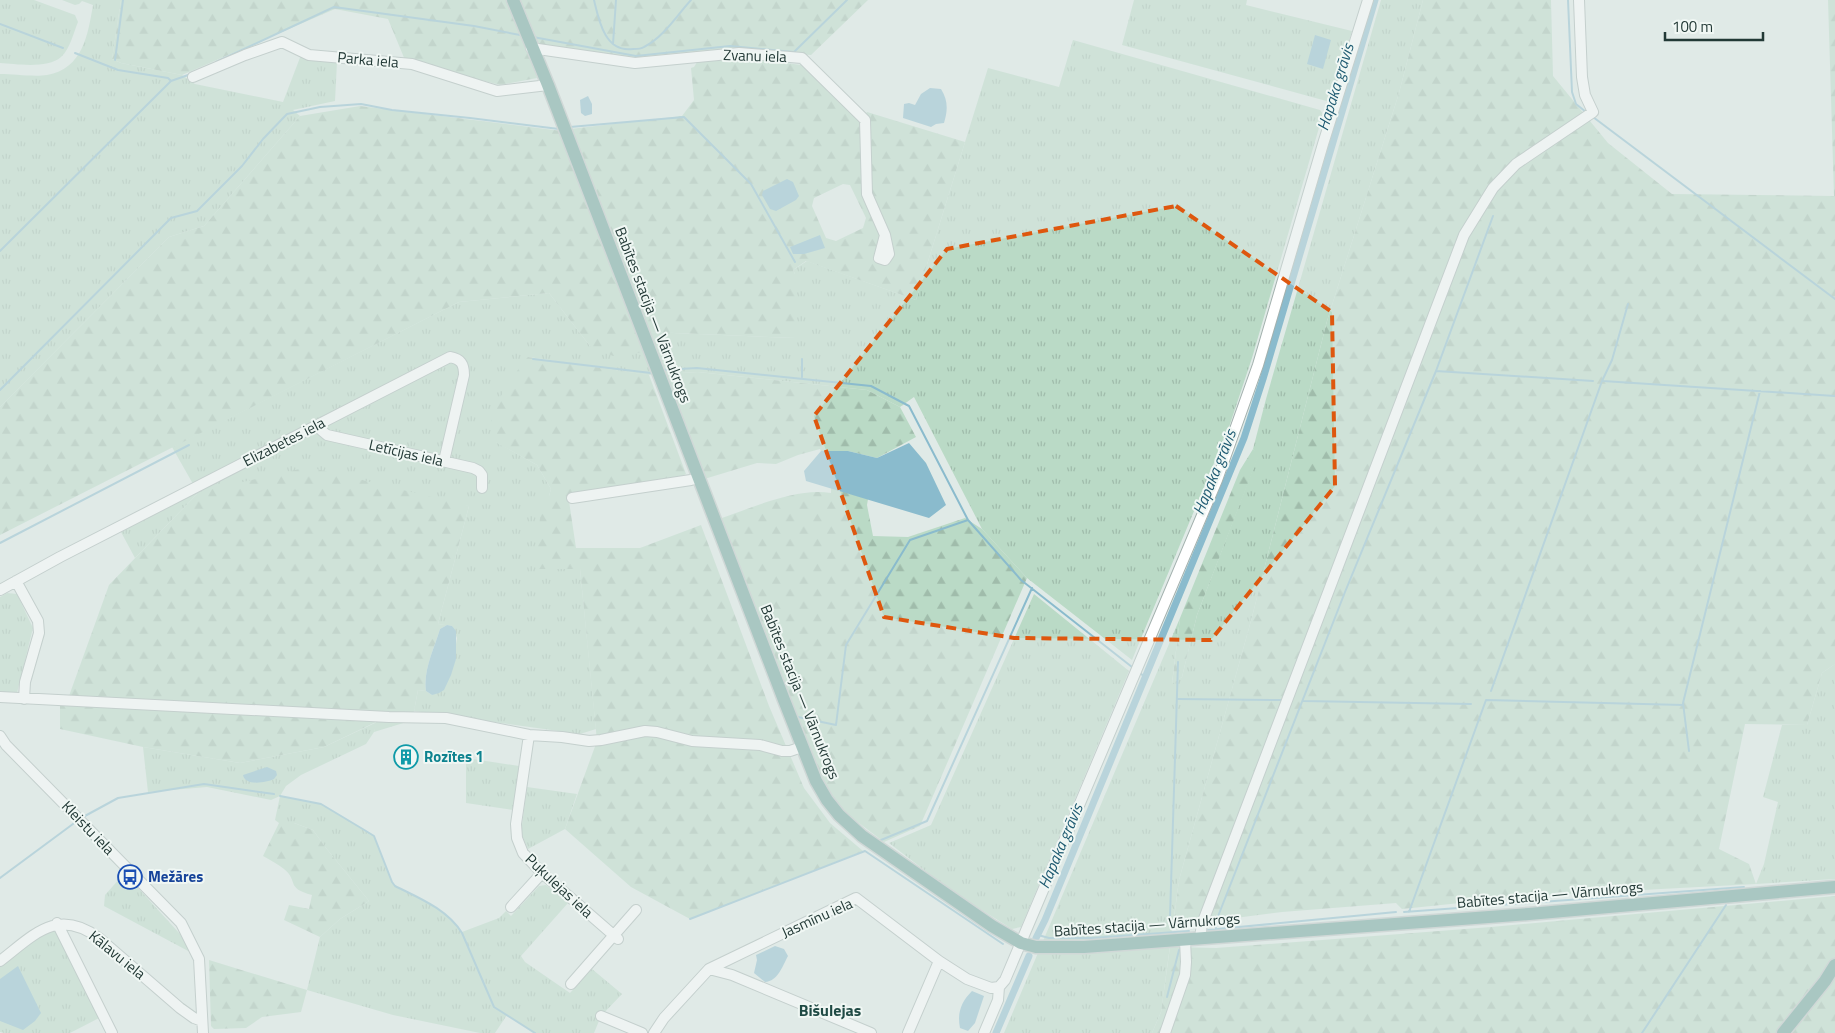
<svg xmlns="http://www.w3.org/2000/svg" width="1835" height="1033" viewBox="0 0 1835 1033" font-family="'Titillium Web',sans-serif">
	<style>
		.grass { fill: url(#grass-tufts) }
		.forest { fill: url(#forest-firs); fill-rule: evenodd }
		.water { fill: #8abbcd }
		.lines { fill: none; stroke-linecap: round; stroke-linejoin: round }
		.stream { stroke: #8abbcd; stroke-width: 2 }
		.canal { stroke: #8abbcd; stroke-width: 7 }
		.minor-casing { stroke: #a3b1ae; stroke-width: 12 }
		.major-casing { stroke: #bdc4c3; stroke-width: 15 }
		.minor { stroke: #fff; stroke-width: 10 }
		.major { stroke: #679d95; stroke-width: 12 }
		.marked { fill: none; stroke: #de570e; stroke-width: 4; stroke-dasharray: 10 6; stroke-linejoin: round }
		.labels { text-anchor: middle; stroke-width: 4; stroke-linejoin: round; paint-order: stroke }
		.street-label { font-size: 15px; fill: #223936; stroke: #f0f7f4 }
		.culture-label { font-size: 15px; font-weight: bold; fill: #0d838f; stroke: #f0f7f4; text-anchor: start }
		.transit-label { font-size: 15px; font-weight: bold; fill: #164399; stroke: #f0f7f4; text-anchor: start }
		.water-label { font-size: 16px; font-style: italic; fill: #1f5b72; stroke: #f0f7f4 }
		.neighbourhood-label { font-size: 16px; font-weight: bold; fill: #1f4a44; stroke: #f0f7f4 }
	</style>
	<defs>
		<pattern id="grass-tufts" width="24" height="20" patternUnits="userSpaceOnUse" patternTransform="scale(1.25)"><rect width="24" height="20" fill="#badac6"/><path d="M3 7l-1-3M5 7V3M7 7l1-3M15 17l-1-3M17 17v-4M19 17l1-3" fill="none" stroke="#a0bcab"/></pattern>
		<pattern id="forest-firs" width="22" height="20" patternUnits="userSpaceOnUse" patternTransform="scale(1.25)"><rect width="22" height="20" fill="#badac6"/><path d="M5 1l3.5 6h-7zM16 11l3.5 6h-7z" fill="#a0bcab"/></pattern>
	</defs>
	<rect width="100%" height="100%" fill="#e0eae7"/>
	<path class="grass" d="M0,0H34L75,15L78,22C73,34 70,49 61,57C48,69 16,64 0,63Z
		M62,0H121L112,59L121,63L182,75L195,84L283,102L301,55L337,62L335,101L293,110L300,116L204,226L169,237L0,407V74C14,74 34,77 47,75C83,69 88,34 93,5L82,1L79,4L75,5Z
		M1134,0H1247L1246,5L1352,31L1330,102L1122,45Z
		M1381,0H1423L1399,93L1327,321L1252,617L1179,880L1161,1012L1152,1033H1004L1180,618L1172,683L1182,677L1197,615L1258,456L1253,449L1266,399Z
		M1073,40L1320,110L1323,114L1252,358L1229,427L1132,660L1027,578L982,529L914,397L900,407L867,390L698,372L647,375L529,357L496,442L537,465L551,489L549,496L580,569L596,729L580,734L414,711L418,690L426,691L432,695L456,659L455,650L457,638L452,626L438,624L469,506L199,492L135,558L121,532L197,491L172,447L459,302L549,293L590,346L651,351L650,332L795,338V274L793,270L807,261L916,300L988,68L1059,87Z
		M7,593L17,594L33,628L17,693L0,692V597Z
		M1034,594L1129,671L1021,927L1012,929L953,892L889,843L931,825Z
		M1835,664V879L1756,884L1764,864L1778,802L1763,797L1782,725H1807L1822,673Z
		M377,722L374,732L366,744L301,775L286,786L280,796L321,804L366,831L374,836L392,882L395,886C419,898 447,909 462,932L499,918L506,911L511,916L539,886L546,885L568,903L521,956L525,962L570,993L592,969L622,994L601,1016L594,1033H535L507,1015L495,1033H480L393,1015L307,990L320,937L340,919L369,901L326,848L313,830L294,823H279L275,820L280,796L271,800L207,787L148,792L143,747L240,763L324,747Z
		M466,758L519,766L513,810L466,803Z
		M527,787L577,794L565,829L528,849L521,833Z
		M119,867L180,934L190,952L104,906L105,895L121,877Z
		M54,930L59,933L101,1017L70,1033H4L0,1032V966L45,932Z"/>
	<path class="forest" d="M121,0H868L811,55L728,50L636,60L529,46L537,78L500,85L405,60L388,19L335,9L182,75L121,63L112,59Z
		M1423,0H1551L1553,76L1608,143L1672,194L1834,196L1828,0H1835V664L1822,673L1807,725L1745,724L1719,849L1749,864L1756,884L1528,896L1402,909L1396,903L1282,912L1173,926L1179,880L1252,617L1327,321L1399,93Z
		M741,57L801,65L861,122L867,112L965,142L916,300L806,261L793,270L795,274V338L650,332L645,330L570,129L682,116L694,100L691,68L694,67L699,59ZM843,184L850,185L866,218L863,228L836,241L826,238L812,206L814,198Z
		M360,106L562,131L645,352L613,356L590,346L549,293L459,302L0,535V407L169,237L204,226L300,116Z
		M528,357L649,375L686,474L678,478L569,501L576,548H640L701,525L769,706L804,788L830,823L863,851L690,919L631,887L565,829L597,741L580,569H536L541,504L549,496L551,489L537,465L495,442L490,413L523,362Z
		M698,372L867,390L900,407L916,437L877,458L848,451H821L820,449L798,455L776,464L757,463L701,480L662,374Z
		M1253,449L1259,455L1197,615L1182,677L1172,684L1180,618L1240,470Z
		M308,467L469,506L438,624L447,625L440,629C434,649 423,670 426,691L418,690L414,711L410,721L374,732L376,722L324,747L240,763L143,747L60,729V706H69V696L109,585L199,492Z
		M831,488L868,499L867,505L873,536L908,537L965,518L982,529L1027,578L920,826L884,842L843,811L820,779L719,519C752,508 796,487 831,493Z
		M279,823H294L313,830L326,848L369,901L340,919L320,937L284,920L289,905L309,909L312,895C285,888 299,881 284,869C278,864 270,860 263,856Z
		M1835,896V958L1822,979L1778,1033H1152L1161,1012L1170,947L1216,948L1491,927Z
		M209,960L307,990L301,1012L262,1017L246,1028L214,1029L211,1026Z
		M1835,973V1033H1790Z"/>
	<path class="water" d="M1315,35L1331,40L1323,69L1307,64Z
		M930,88L941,89C948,100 948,110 944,123L936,124L931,127L903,118L904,104L909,103L915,105L921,94Z
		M588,96L592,104V114L585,116L581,113L580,100Z
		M787,179L793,182L799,196L796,200L776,211L770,209L762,195L763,191Z
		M820,235L825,248L804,254H793L790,247Z
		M909,443L926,463L946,505L929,518L806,481L804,471L821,451H848L877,458Z
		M447,625L452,626L456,631V659L451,675L444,690L439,693L432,695L426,691C423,670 434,649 440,629Z
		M267,767L276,771L277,775L274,779C265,783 245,786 243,775Z
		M775,946L784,949L788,956C782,967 778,981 765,982L754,973L757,960L756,955Z
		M18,966L41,1013L35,1021L23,1030L0,1021V979Z
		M972,991L984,996L975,1023L968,1031L960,1028C957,1013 961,1002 972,991Z"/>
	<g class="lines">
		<path class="stream" d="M594,0C599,21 605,53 633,49C637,49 641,49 644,47C664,37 677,15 691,0
			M1568,0L1572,92L1576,104L1586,112
			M0,24L63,48
			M533,37L636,56L730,46L794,52L847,0
			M613,44L616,0
			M75,53L118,70L168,78L171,81
			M115,60L123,0
			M216,62L334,7L474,26L520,35
			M1593,117L1835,299
			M570,127L684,117L751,184L795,262
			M0,251L171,81L191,74
			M533,359L651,373
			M662,370L697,368L871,386L909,406L968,520L1021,580L1132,667
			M1436,371L1593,381
			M802,377V359
			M1603,381L1835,396
			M0,390L171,218L197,211L242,166L263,139L287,114L320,107L361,104L392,110L470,118L559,129
			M0,543L189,445
			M1140,673L1146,678
			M1491,691L1602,381L1612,360L1628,304
			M1178,699L1282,700
			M1303,701L1471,704
			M798,717L836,725L846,645L910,540L968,520
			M1689,751L1683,703L1760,391
			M280,796L321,804L366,831L374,836L392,882L395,886C419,898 447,909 462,933L494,1007L535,1033
			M83,817L118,798L204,784L274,794
			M881,840L927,821L1032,588
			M0,878L77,821
			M1404,912L1744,887
			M1409,912L1486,700L1683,705
			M1170,917L1178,662
			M690,919L865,851L1003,944
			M1216,929L1215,924L1345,592L1436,371L1493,216
			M1208,930L1396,912
			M1038,935L1049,938H1092L1189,931
			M1167,997L1179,950
			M1642,1033L1726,905"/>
		<path class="canal" d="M1036,938L1045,920L1244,438L1263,379L1375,0
			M996,1033L1029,956"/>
		<g class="minor-casing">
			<path id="minor" d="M531,48L635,63L739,53L802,58L865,120L867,194L885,235L889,254L885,260L879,258L885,235
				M193,77L245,55L282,42L309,55L412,64L497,91L548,85
				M319,425L321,430L327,435L473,468L479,471L482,475V488
				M572,498L691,480L698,478
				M16,581L38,621L39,633L25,682L24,699
				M0,590L60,557L450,357C461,359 464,364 464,375L444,461
				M0,697L389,717L446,718L529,735L562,737L589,741L601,740L645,731L657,732L692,741L760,745L782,751H790L802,747
				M529,735L516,824L517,838L523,853L542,873L618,939
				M0,736L6,745L181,923L199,959L203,1033
				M511,907L542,873
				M57,923L112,1033
				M1200,938L1202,924L1464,235L1493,188L1516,164L1593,112L1585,95L1582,77L1579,0
				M0,961C34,935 57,907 99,938L180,1008L194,1018L202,1021
				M709,969L732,975L871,1033
				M571,984L636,910
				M601,1016L642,1033
				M654,1033L664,1018L709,969L856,898L939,961L967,979L991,988L999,987L1005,980L1217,480L1258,365L1323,144L1368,0
				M908,1033L939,961
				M984,1033L998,1000L999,987
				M1165,1033L1185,975L1186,962L1185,940"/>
		</g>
		<g class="major-casing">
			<path id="major" d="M513,0L548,85L784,700L816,781L827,800L839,815L862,836L992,926L1021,943L1036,947H1084L1529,914L1835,887
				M1783,1033L1825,981L1835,965"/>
		</g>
		<use href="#minor" class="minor"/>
		<use href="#major" class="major"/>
	</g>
	<path d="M0 0H1835V1033H0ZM1176,206L1332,312L1335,486L1211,640L1014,638L884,617L814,416L947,249Z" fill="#e0eae7" fill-opacity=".55" fill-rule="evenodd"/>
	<path class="marked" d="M1176,206L1332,312L1335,486L1211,640L1014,638L884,617L814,416L947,249Z"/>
	<defs>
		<g id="building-ring" transform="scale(1.25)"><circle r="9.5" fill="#f0f7f4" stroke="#0f9aa8" stroke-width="1.5"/><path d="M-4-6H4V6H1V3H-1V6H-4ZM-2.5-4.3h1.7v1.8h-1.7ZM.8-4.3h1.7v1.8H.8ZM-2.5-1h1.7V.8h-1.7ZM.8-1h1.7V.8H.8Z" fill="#0f9aa8"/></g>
		<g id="bus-ring" transform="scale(1.25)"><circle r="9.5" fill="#f0f7f4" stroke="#1a4fb4" stroke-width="1.5"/><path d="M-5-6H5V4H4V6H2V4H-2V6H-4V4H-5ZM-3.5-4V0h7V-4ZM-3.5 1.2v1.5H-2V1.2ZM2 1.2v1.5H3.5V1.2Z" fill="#1a4fb4"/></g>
	</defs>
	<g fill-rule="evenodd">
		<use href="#building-ring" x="406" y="757"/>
		<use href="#bus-ring" x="130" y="877"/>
	</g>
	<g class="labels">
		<g class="street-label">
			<text transform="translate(755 56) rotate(2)" y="5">Zvanu iela</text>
			<text transform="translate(368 60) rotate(5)" y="5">Parka iela</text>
			<text transform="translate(653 315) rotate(69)" y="5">Babītes stacija — Vārnukrogs</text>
			<text transform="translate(284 442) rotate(-27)" y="5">Elizabetes iela</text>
			<text transform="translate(406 453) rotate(13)" y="5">Letīcijas iela</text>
			<text transform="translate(800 692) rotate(68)" y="5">Babītes stacija — Vārnukrogs</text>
			<text transform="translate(88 828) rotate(46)" y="5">Kleistu iela</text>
			<text transform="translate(559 886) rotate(43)" y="5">Puķulejas iela</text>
			<text transform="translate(1550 895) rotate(-5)" y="5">Babītes stacija — Vārnukrogs</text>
			<text transform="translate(817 918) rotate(-24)" y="5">Jasmīnu iela</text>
			<text transform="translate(1147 925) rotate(-4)" y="5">Babītes stacija — Vārnukrogs</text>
			<text transform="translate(117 955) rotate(39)" y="5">Kālavu iela</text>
		</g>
		<g class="culture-label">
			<text x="424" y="762">Rozītes 1</text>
		</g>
		<g class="transit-label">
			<text x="148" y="882">Mežāres</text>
		</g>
		<g class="water-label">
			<text transform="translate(1335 87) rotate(-73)" y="6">Hapaka grāvis</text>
			<text transform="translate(1214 472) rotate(-68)" y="6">Hapaka grāvis</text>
			<text transform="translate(1060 846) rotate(-67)" y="6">Hapaka grāvis</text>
		</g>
		<g class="neighbourhood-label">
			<text x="830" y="1016">Bišulejas</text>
		</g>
	</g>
	<path d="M1665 32v8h98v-8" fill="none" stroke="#223936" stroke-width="2.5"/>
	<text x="1672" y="32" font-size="15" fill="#223936" stroke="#f0f7f4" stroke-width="4" paint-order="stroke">100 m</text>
</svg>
